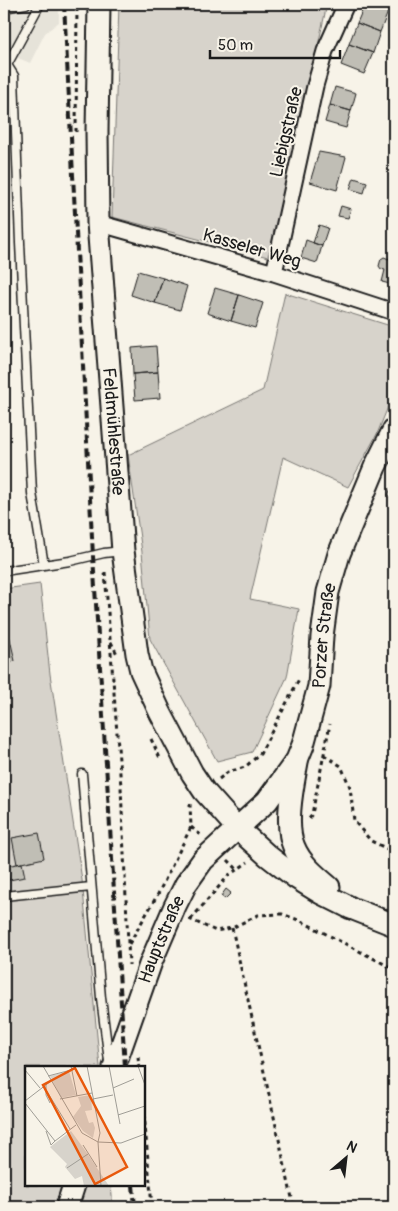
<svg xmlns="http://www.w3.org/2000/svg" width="398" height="1211" viewBox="0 0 398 1211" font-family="Pangolin,sans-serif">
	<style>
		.built { fill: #e6e3d9 }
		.green { fill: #d7d3cb; stroke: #7a7874 }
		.building { fill: #c0beb5; stroke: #1c1c1c }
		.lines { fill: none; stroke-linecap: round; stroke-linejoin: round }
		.lane-casing { stroke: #1c1c1c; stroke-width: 11 }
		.street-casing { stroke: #1c1c1c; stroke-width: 19 }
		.secondary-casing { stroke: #1c1c1c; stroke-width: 25 }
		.path { stroke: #1c1c1c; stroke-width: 3; stroke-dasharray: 4 4; stroke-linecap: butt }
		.lane { stroke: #f7f3e8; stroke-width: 8 }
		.street { stroke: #f7f3e8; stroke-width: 15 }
		.secondary { stroke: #f7f3e8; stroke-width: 21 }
		.rail { stroke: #1c1c1c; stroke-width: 4; stroke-dasharray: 8 4; stroke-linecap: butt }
		.labels { text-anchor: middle; stroke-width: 4; stroke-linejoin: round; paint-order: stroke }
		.street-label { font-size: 18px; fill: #1c1c1c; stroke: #f7f3e8 }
		.inset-road { fill: none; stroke: #9f9d96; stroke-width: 1 }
		.view { fill: #e8590c; fill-opacity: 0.15; stroke: #e8590c; stroke-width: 2.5 }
		.inset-edge { fill: none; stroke: #1c1c1c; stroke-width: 2.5 }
	</style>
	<rect width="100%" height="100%" fill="#f7f3e8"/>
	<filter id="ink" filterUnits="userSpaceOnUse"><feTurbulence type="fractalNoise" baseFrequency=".02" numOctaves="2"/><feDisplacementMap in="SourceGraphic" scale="10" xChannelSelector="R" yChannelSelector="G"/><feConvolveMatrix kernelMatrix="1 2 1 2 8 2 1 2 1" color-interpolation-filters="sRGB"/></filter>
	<g filter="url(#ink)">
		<path class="built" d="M4,4H59V22L45,33L30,63L4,52Z"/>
		<path class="green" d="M119,4H327L272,258L112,217Z
			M285,293L394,327V392L377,434L348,487L283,457L250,599L299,609L287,677L252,752L217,761L150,639L142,552L128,455L263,390Z
			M40,584L50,674L82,880L100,1067H26V1185H111L113,1207H4V589Z"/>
		<path class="building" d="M365,4L388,12L380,32L357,23Z
			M368,4H391L388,12Z
			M357,23L380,32L373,53L349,44Z
			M394,32V49L388,47Z
			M349,44L373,53L364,74L341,65Z
			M335,87L356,93L351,111L330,105Z
			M330,105L351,111L346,128L325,122Z
			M319,152L346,157L337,190L310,182Z
			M354,178L367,182L364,193L350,189Z
			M341,206L351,209L348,218L338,216Z
			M319,225L328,228L322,246L313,243Z
			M306,240L322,246L317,263L301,258Z
			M392,247L394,248V285L382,282L385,270L381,269L379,266L381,259L384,257L389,259Z
			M138,271L163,278L155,303L131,295Z
			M163,278L187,286L180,310L155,303Z
			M215,288L239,295L231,321L207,313Z
			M239,295L263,303L255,328L231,321Z
			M156,346L158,372L133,374L132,348Z
			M158,372L160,398L135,400L133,374Z
			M394,482V498L388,495Z
			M4,617H5L15,661L4,664Z
			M39,833L44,858L17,864L12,838Z
			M22,863L25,877L9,880L6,866Z
			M226,889L231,893L225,899L221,896Z"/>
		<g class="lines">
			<g class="lane-casing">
				<path id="lane" d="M4,8L26,4
					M7,65L14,76L20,243L32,493L44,565
					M4,67L7,65L40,4
					M4,571L70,561L104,553L122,551
					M82,774L101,998L109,1061
					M4,896L91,887"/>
			</g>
			<g class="street-casing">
				<path id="street" d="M98,223L274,273L394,312
					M274,273L315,86L325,51L346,4"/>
			</g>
			<g class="secondary-casing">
				<g id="secondary">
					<path id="s1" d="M99,4L97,131L98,223L123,551L137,654L141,671L160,712L192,773L204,791L237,828L268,856L295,877L321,893L351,908L394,925"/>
					<path d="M297,762C293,785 284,825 294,847C300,863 316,876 329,887"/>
					<path id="s2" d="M114,1067L151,962L175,906L186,884L203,860L267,801L297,760L303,745L319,686L322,636L328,592L339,554L375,467L394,429"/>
					<path d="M67,1207L74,1185"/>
				</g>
			</g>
			<path class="path" d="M76,132L77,4
				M105,572L121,787L129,965
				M111,642L117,654
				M151,739L160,758
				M324,755L341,766L350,787L354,821L371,841L394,852
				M219,779L228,772L245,767L260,754L299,679
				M309,818L312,814L330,724
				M191,827L203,837
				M228,860L238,870
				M189,919L216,931L232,928L258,915L282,914L301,921L394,969
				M191,919L229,875L248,862
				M232,928L294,1207
				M129,944L158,894L191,827L190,804
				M138,1057L139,1067
				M144,1114L152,1207"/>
			<use href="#lane" class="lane"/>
			<use href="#street" class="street"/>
			<use href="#secondary" class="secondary"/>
			<path class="rail" d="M64,4L93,556L125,1067
				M133,1185L135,1207"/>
		</g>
	</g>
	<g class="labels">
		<g class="street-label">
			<text transform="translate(286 132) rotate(-77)" y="6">Liebigstraße</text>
			<text transform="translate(252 248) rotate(16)" y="6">Kasseler Weg</text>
			<text dy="6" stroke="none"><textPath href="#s1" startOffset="428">Feldmühlestraße</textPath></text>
			<text dy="6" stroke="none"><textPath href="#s2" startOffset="492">Porzer Straße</textPath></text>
			<text dy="6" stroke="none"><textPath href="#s2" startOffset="136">Hauptstraße</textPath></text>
		</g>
	</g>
	<g transform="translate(25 1066)">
		<rect width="120" height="120" fill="#f7f3e8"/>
		<path d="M44,5L51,29L36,32L25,10ZM66,29L67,44L60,45L64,57L68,56L70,62L68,72L58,65L48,51L56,40L53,31ZM46,65L62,87L84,120H59L57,110L50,113L40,101L42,98L25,81Z" fill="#d7d3cb"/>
		<path class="inset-road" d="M18,0L57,67L73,76L76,120M46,0L52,30M62,0L75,67L73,76L96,77L120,68M84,0L95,58M113,0L120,19M0,4L15,22M23,10L46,4M21,18V29L25,37M88,22L109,13M21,24L45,63M35,33L67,27M68,33L88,29M0,35L26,15M0,37L30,75L51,59M93,49L120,40M21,65L26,79L30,75M58,79L72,101M42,102L63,88"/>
		<path class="view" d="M50,2L102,101L70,118L18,19Z"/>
		<rect width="120" height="120" class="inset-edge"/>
	</g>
	<rect width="398" height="1211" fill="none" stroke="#f7f3e8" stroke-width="20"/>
	<rect x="10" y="10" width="378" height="1191" fill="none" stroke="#1c1c1c" stroke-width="2" filter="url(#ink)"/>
	<g transform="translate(346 1158) rotate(28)" stroke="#f7f3e8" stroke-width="4" paint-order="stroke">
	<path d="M0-4L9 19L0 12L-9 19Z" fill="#1c1c1c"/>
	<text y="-8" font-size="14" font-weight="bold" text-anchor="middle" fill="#1c1c1c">N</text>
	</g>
	<path d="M210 50v8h130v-8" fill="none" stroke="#1c1c1c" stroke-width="2.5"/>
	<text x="218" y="50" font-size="15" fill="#1c1c1c" stroke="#f7f3e8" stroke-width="4" paint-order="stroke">50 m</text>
</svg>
